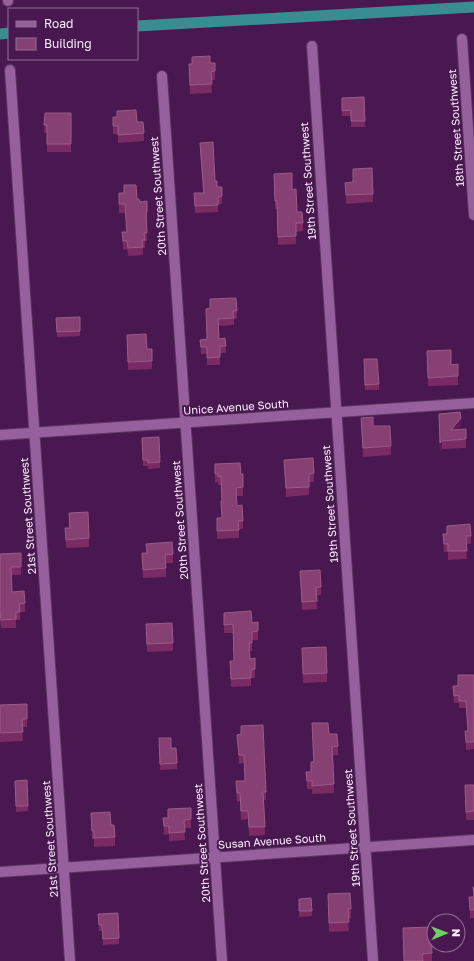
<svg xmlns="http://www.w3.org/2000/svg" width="474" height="961" viewBox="0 0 474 961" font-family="'Golos Text',sans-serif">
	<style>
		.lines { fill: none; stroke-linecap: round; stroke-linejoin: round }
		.canal { stroke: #388d93; stroke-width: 11 }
		.street-casing { stroke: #5b3461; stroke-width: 12 }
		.street { stroke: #95609c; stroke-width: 10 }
		.wall { fill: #7a2b63 }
		.shaded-wall { fill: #601a54 }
		.building { fill: #874073; stroke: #995b88 }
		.labels { text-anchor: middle; stroke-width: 4; stroke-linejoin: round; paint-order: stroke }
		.street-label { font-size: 11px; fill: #faeefc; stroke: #491850 }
	</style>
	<rect width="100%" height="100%" fill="#491850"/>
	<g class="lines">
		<path class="canal" d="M137,26L474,7
			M0,34L9,33"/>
		<g class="street-casing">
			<path id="street" d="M8,0V1
				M462,39L474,215
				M312,46L373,961
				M10,70L70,961
				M162,76L222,961
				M0,435L474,403
				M0,872L474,840"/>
		</g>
		<use href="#street" class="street"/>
	</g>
	<path class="wall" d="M210,63H215V80H211L212,93L190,94L189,72Z
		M364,97L365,127H351V116H342V98Z
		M117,111L137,122L144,133V141L118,143V134H113V117H117Z
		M45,113H71V152H47V133H44Z
		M200,143L217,187L222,196V204H218V212L195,213L194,193H203L200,150Z
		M353,169L373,194V202L346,204L345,183L353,182Z
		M274,174L292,190L297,212L303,223V231L296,232V244L278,245L277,209H275Z
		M119,193L137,199L140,202L147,201V220H146L147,241H145V248H143V255L128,256L127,249L123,250L122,232H126L125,213H119Z
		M210,299L237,311V318L234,319V325L218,326L219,339L225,338L226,353H220V365H207V354H201L200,340L207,339L210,308Z
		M80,317V336L57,337L56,318Z
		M127,335L147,349L152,361V369L128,370Z
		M427,351L451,365L458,376V385L428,386Z
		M364,365L379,384V390H365Z
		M439,414L461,426L458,429L466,439V448L442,449L440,451Z
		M361,418L373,426L391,446V455L363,457Z
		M142,438L160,462V468L148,469V466H143Z
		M284,460L314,473V482H309V495L286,497Z
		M215,464L241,474L243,487V496H236L237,506L243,521V529H239V538L217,539V518H222L221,501H222L221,485H218V482L215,483Z
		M69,513L89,538V547L66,548L65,528H69Z
		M447,526L471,536V544H466L467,559L448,560V552H444L443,534H447Z
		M146,544L173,554V563H166V577L143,578L142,553H147Z
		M0,554L21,567V575H12V592L25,603V612H20V620H16V628H1L0,620Z
		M300,571L321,587V595H316L317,609L302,610Z
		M224,613L252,623L258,622V640H252V651H249L250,659L255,658V678H251V686L231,687L230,661H234L233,633H224Z
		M146,632L173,643V651L147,652Z
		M302,648L327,673V682L303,683Z
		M474,675V749L466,750L465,731H468L466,708H459V703H454L453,686H458Z
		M0,705L27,719V727H22L23,741L0,742Z
		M312,723L329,734L338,746V755H333L334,793L312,794V789H307L306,772H311V762H313Z
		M241,726L266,792V800H264L265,835L249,836L248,819L241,820L240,801L237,802L236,790V781H245L244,763L239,764L237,735H241Z
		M159,744L171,748L177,763V769L160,770Z
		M465,785H474V820H466Z
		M15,787L28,806V811L16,812Z
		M168,809L191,819V828H184L185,840L169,841V834L164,835L163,818H168Z
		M91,813L111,825L115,837V846L94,847V839H92Z
		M474,887V918H470L469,897H473Z
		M328,894L351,909V918H348L349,931L329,932Z
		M311,898L312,916L299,917V899Z
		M98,914L119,938V944L103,945L102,931H99Z
		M403,928L432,953V961H404Z"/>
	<path class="shaded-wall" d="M461,418V426L451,438V430Z
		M442,441V449L440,451V443Z"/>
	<path class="building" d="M210,56V63H215V71L211,72L212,84L190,85L189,64H192V57Z
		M364,97L365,121H351V110L342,111V98Z
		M136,110L137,122H143L144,133L118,135V126H113V117H117V111Z
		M45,113H71V144H47V125H44Z
		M213,142L215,181H217V187H222V196L218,197V205L195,206L194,193H204L200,143Z
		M372,168L373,194L346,195L345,183L353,182V169Z
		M292,173V190L296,189L297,212H302L303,223H296V236L278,237L277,201H275L274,174Z
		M124,185H136L137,199H139L140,202L147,201V212H146L147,233H144L145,240H142L143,247L128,248L127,241H123L122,232H127L125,204H119V193H124Z
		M236,298L237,311H233L234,318L218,319L219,339L225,338L226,346H220V357L207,358V347H201L200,340L207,339L206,309L210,308V299Z
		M80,317V331L57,332L56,318Z
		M146,334L147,349H152V361L128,362L127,335Z
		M451,350V365L458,364V376L428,378L427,351Z
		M364,359H377L379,384L365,385Z
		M460,412L461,418L451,430L466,429V439L442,441L440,443L439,414Z
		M373,417V426H390L391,446L363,448L361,418Z
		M159,437L160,462L148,463V460H143L142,438Z
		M313,458L314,473L309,474V487L286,488L284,460Z
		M240,463L241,474H243V487L236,488L237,506L242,505L243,521H238L239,530L217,531V518H222L221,501H222L221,476L218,477V474H215V464Z
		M88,512L89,538L66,540L65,528H70L69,513Z
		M470,524L471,536H466L467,551H448V544H444L443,534H447V526Z
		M172,542L173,554L165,555L166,568L143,570L142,553H147L146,544Z
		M21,553V567H11L12,592L24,591L25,603L19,604L20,612H16V619L1,620L0,612V554Z
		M320,570L321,587H316L317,601L302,602L300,571Z
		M251,611L252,623L258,622V631L252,632V643H249L250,659L255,658V669L251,670V678L231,679L230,661H234L233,624L224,625V613Z
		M172,623L173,643L147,644L146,624Z
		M326,647L327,673L303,674L302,648Z
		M458,675H474V742H466L465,731H468L466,701H459V695L454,696L453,686H458Z
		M27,704V719H22L23,732L0,733V705Z
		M312,723H328L329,734H337L338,746L332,747L334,784L312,786V781H307L306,772H311V762H314Z
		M263,725L266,792H263L265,827H249L248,811H241L240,793H237L236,781H245L244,755H239L237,735L241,734V726Z
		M159,738H171V748H176L177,763L160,764Z
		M27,780L28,806H16L15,781Z
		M465,785H474V811L466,812Z
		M191,808V819L184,820L185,832L169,833V826H164L163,818H168V809Z
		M110,812L111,825H114L115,837L94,838V831H92L91,813Z
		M473,887H474V910H470L469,897H474Z
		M350,893L351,909H348L349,922L329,923L328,894Z
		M311,898L312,911H299V899Z
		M118,913L119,938L103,939L102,925H99L98,914Z
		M431,927L432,953L422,954L423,961H404L403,928Z"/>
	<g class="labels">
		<g class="street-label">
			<text transform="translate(456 128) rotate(-94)" y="4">18th Street Southwest</text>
			<text transform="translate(308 181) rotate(-94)" y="4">19th Street Southwest</text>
			<text transform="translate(158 196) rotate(-94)" y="4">20th Street Southwest</text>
			<text transform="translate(236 407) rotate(-4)" y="4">Unice Avenue South</text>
			<text transform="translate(330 504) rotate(-94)" y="4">19th Street Southwest</text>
			<text transform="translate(28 516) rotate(-94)" y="4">21st Street Southwest</text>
			<text transform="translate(180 520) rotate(-94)" y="4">20th Street Southwest</text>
			<text transform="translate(352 828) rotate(-94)" y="4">19th Street Southwest</text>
			<text transform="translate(50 839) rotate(-94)" y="4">21st Street Southwest</text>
			<text transform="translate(272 841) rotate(-4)" y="4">Susan Avenue South</text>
			<text transform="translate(202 843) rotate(-94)" y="4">20th Street Southwest</text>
		</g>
	</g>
	<rect x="8" y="8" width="130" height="52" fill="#491850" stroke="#906e95"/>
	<rect x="16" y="21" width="20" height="6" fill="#95609c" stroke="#906e95"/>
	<text x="44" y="28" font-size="12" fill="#faeefc">Road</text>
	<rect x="16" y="38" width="20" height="12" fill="#874073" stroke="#906e95"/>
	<text x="44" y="48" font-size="12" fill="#faeefc">Building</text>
	<g transform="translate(446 933) rotate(89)"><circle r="19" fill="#491850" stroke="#906e95"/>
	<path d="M0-3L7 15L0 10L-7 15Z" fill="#6bd363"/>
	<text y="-6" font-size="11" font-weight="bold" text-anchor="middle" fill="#faeefc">N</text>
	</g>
</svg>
